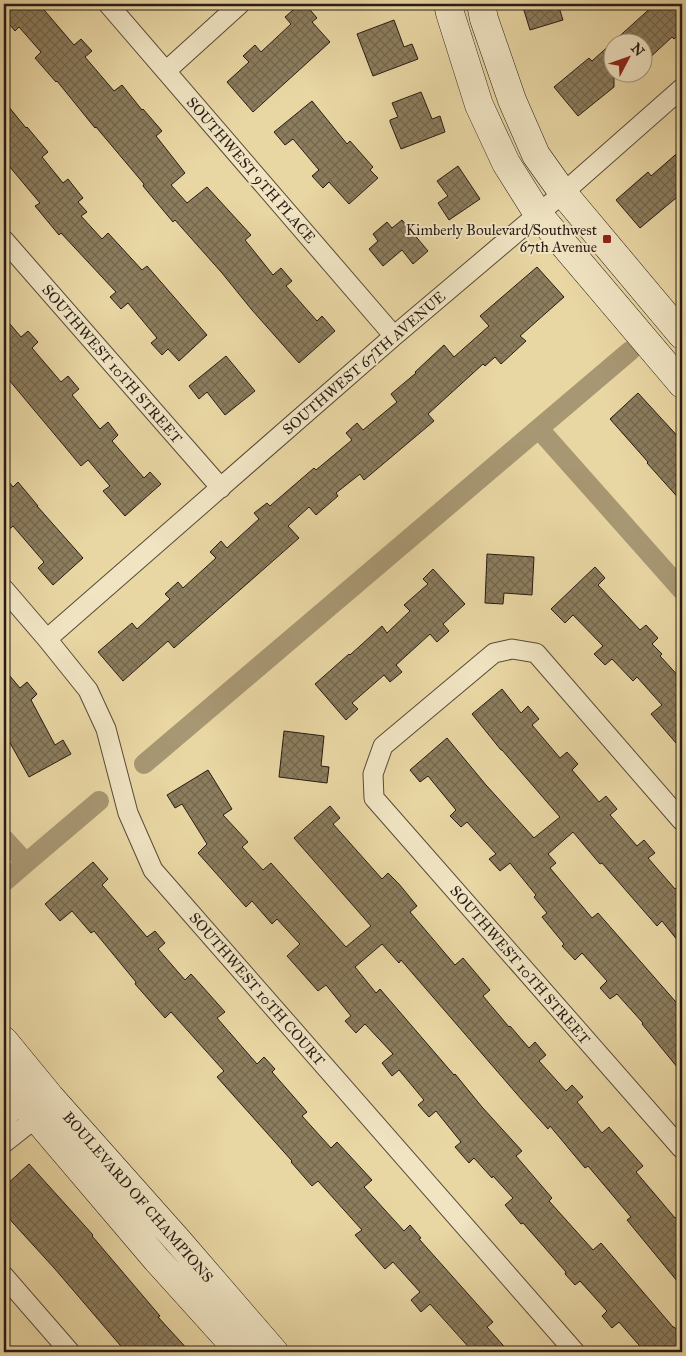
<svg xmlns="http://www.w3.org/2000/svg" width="686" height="1356" viewBox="0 0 686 1356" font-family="'IM FELL Great Primer',serif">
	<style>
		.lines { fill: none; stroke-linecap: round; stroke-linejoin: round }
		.canal { stroke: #a79772; stroke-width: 20 }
		.building { fill: url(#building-cross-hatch); stroke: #281c14 }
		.street-casing { stroke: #584a38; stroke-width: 21 }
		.secondary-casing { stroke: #281c14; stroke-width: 29 }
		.street { stroke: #f0e4c3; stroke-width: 19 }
		.secondary { stroke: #f0e4c3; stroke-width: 28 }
		.poi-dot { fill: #8f2418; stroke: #f0e4c3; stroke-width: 2 }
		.labels { text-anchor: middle; stroke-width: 4; stroke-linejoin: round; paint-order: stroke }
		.street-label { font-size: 15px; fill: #281c14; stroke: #f0e4c3 }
		.poi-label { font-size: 15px; fill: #281c14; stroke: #f0e4c3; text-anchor: end }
	</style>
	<defs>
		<pattern id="building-cross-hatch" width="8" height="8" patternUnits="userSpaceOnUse" patternTransform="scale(1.25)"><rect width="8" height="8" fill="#8c7d5e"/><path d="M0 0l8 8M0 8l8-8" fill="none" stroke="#72664c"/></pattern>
	</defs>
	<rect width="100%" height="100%" fill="#e8d6a3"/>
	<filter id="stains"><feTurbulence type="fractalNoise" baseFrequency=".004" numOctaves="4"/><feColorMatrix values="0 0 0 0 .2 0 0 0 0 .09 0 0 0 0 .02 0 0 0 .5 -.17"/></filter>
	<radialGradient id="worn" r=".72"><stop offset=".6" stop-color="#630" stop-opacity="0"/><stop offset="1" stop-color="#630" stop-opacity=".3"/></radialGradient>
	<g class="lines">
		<path class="canal" d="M539,429L682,590
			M144,764L630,351
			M4,839L26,863L4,882
			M26,863L99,801"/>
	</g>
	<path class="building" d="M12,4H39L74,45L81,39L92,51L85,57L114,91L122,85L142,110L143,109L162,131L156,136L185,173L171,185L187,203L207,187L251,235L245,240L273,275L281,268L292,281L286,286L317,321L322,316L335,331L299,363L252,310L222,273L175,220L173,222L143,186L144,184L96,127L95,128L57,81L56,82L35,58L41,52L19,27L15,31L4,18V11Z
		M300,4H305L317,18L312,22L330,42L253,112L227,82L249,62L243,56L255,45L261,52L291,24L285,17Z
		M522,4H558L563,20L530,30Z
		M655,4H682V32L674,39L672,37L644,63V42H614V87L578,116L554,87L589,58L592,61Z
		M394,20L404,47L412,44L418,59L373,76L357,34Z
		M421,92L432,119L440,116L445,132L401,149L390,122V120L398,117L392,103Z
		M4,101L26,128L27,127L48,152L42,157L63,183L68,179L83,198L78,202L87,212L81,216L102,239L108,233L142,270L147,266L207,335L179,361L168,349L162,355L151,343L157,338L128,303L121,309L110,297L116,292L61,233L59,235L35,206L40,203L4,160Z
		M312,101L347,144L350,141L373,167L370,170L378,178L349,204L329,182L323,188L312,176L319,170L293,139L285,145L274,132Z
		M682,149V193L640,228L616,200L648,172L651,176Z
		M458,166L480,199L449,220L438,203L448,196L437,181Z
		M402,220L428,251L413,264L402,250L383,266L369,249L378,241L373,234L387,222L392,228Z
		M537,267L564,297L520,336L526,341L501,364L495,357L485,366L483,364L428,414L434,421L364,480L360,474L336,493L338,496L316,515L309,507L288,526L299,538L174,648L168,641L123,681L98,652L132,623L137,629L170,599L165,594L178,582L183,588L216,558L210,552L221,541L227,548L259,519L254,513L267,503L270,506L314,468L316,470L352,440L346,433L357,423L363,430L397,402L391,394L416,373L415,372L444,345L454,357L489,326L480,316Z
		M4,317L21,337L28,331L38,342L32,348L61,382L68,376L79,389L72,395L100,429L108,422L118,435L112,441L144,478L150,472L161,484L125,516L103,491L110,486L88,460L81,466L4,374Z
		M226,356L255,391L225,415L207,392L199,399L189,386Z
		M638,393L682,441V502L647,463L648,462L610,419Z
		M4,476L13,487L18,482L38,506H37L83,558L53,585L38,568L44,562L13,526L4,534Z
		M487,554L534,557L532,595L504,593L503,604L485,603Z
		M595,567L605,578L598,585L640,630L646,625L658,638L652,644L662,654L660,656L682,680V750L651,714L662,705L637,677L633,681L612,659L605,665L594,654L603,646L573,615L565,623L551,609Z
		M433,569L465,604L443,624L449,631L437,642L430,634L396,665L402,672L390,682L384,675L352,703L358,709L346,720L315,684L349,654L350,655L382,626L387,633L410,611L404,605L428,584L423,579Z
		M4,669L20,688L27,682L37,694L31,700L55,745L63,740L71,754L29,777L4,732Z
		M502,689L521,713L528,706L539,719L532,725L560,758L567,752L578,764L572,770L599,802L606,796L617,809L610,815L637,846L644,840L655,853L648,858L675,889L682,882V946L662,921L657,926L602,863L600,864L573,832L548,854L556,863L550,868L592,918L598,913L682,1009V1073L642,1024L643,1023L617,994L610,999L600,988L607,981L582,953L575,960L562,946L564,944L542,917L547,913L534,897L536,895L510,863L500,871L489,859L496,854L467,822L461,827L450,816L456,810L428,776L420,782L410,770L447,738L486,785L534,838L560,817L502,750H501L472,714Z
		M284,731L324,736L321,766L329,767L327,783L279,777Z
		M208,770L232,809L223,815L248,842L242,847L263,870L271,863L346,947L371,926L294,838L330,806L340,818L333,824L382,879L388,873L399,884L417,906L410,912L455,965L463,958L490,990L483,996L509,1027L510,1026L529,1048L535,1042L546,1055L539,1061L566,1091L572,1085L583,1097L577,1102L602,1133L609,1127L643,1166L636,1172L675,1218L682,1212V1287L627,1220L631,1217L588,1166L585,1168L550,1126L548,1129L522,1100L401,960L399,963L382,944L355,967L376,993L380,989L454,1075L455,1074L482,1107L522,1151L516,1156L552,1198L549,1201L593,1250L601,1243L673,1327H674L682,1336V1352H645L619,1322L612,1328L602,1316L607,1311L580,1281L575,1285L565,1274L566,1272L523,1223L521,1224L505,1205L513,1198L493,1176L492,1178L474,1158L469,1163L455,1147L461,1142L436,1111L429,1117L418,1105L424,1100L399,1070L392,1076L382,1063L393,1054L365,1024L356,1033L345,1021L351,1016L326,985L318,991L287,956L300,944L277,919L272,924L252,901L246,907L198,853L207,844L182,804L175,808L167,795Z
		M93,862L108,879L102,885L147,937L155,931L165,943L158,949L185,980L191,974L201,985L225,1012L217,1018L257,1064L264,1057L275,1069L272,1072L307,1112L302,1116L331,1148L337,1142L372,1180L364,1187L404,1231L410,1225L421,1238L419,1239L493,1322L487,1327L509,1352H473L430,1304L421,1312L411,1300L420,1292L393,1262L385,1269L355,1235L362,1230L318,1181L312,1186L291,1162L292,1161L217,1077L224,1071L171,1012L165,1018L135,984L136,982L94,931L91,933L72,911L60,921L45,904Z
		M29,1164L93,1235L92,1236L160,1316L158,1317L190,1352H126L55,1269L4,1213V1187Z"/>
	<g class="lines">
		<g class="street-casing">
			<path id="street" d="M108,4L394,336
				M166,71L240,4
				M4,240L221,488
				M4,589L47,639L88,690L106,729L128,813L153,870L575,1352
				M47,639L394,336L563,193L682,88
				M682,821L536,653L512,649L494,653L383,746L373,774L374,798L682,1149
				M4,1119L24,1102L34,1100
				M4,1143L37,1117L43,1108
				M4,1276L70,1352"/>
		</g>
		<g class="secondary-casing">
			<path id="secondary" d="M448,4L450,13L479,105L506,163L538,214L682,384
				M481,4L484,19L512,100L536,155L563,193L682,335
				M4,1041L50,1097L179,1242L274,1352
				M4,1080L157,1260L240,1352"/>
		</g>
		<use href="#street" class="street"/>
		<use href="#secondary" class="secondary"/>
	</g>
	<rect class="poi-dot" x="602" y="234" width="10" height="10" rx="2.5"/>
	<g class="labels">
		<g class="street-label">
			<text transform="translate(251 170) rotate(49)" y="5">SOUTHWEST 9TH PLACE</text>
			<text transform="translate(364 363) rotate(-41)" y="5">SOUTHWEST 67TH AVENUE</text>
			<text transform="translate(112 364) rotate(49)" y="5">SOUTHWEST 10TH STREET</text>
			<text transform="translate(520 965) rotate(49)" y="5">SOUTHWEST 10TH STREET</text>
			<text transform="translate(257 989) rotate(49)" y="5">SOUTHWEST 10TH COURT</text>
			<text transform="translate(138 1197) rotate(49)" y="5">BOULEVARD OF CHAMPIONS</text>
		</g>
		<g class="poi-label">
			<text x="597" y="235">Kimberly Boulevard/Southwest<tspan x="597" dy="17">67th Avenue</tspan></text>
		</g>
	</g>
	<rect width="686" height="1356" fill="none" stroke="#e8d6a3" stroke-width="20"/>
	<rect x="5" y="5" width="676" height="1346" fill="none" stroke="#281c14" stroke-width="2.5"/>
	<rect x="10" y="10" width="666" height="1336" fill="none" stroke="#281c14"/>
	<g transform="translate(628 58) rotate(49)"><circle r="24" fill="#f0e4c3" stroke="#a0947d"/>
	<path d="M0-4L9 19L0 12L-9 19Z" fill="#8f2418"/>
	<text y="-8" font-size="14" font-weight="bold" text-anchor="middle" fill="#281c14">N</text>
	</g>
	<rect width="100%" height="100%" filter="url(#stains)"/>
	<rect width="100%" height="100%" fill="url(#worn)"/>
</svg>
